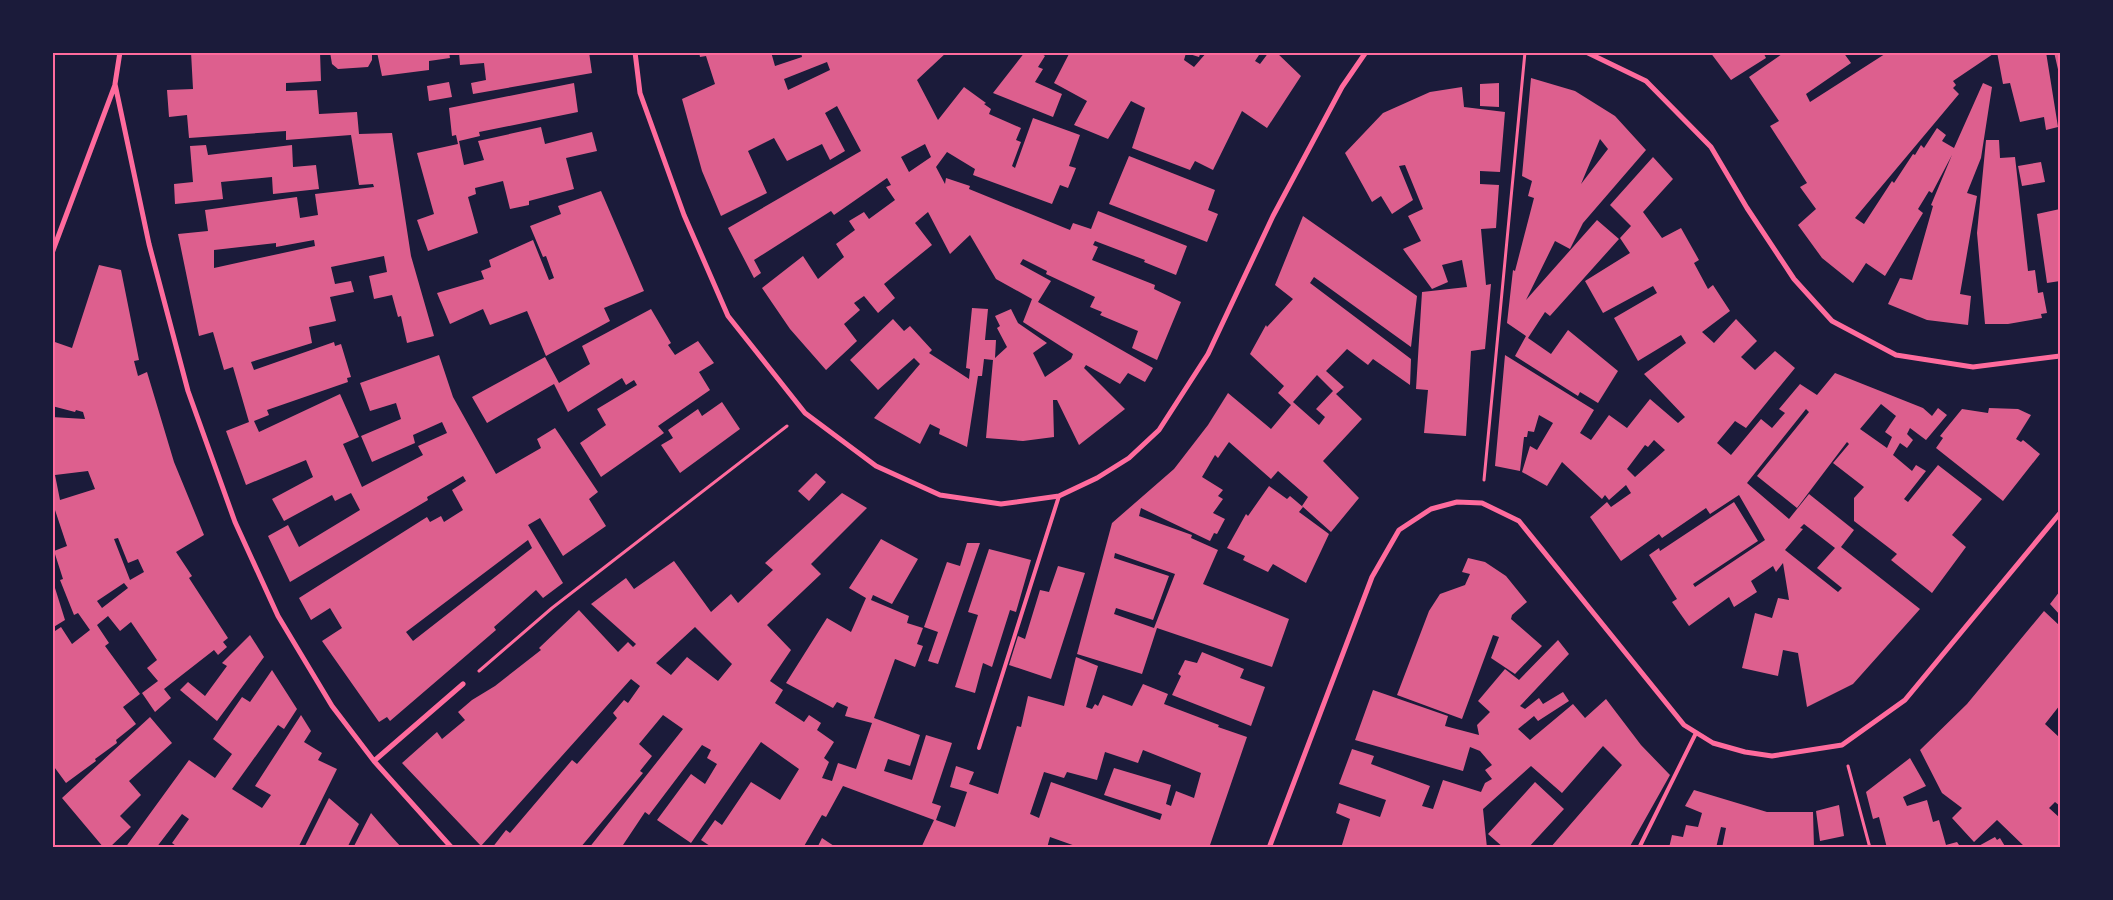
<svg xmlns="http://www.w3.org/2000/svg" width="2113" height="900" viewBox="0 0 2113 900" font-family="Georgia,serif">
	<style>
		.building { fill: #dd5f8e; fill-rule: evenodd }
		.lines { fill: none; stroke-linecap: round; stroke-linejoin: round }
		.path { stroke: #ff6b9d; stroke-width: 3 }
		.service { stroke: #ff6b9d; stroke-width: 4 }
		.minor { stroke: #ff6b9d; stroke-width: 5 }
		.neatline { fill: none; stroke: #ff6b9d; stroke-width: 2 }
	</style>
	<rect width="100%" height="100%" fill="#1b1b3a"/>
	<path class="building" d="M191,52H320L321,81L286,83V91L317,90L319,114L357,112L359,134L392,133L411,256L434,336L407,343L401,316L398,317L392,295L374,299L369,276L387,272L384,256L331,267L335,284L351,281L354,292L330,297L336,321L309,327L312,343L251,362L254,370L334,342L335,346L341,344L351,377L347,378L348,382L267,410L269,415L254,421L259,432L340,394L359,437L343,444L362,487L423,455L418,446L447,433L442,422L413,435L415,443L372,462L361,436L401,419L396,403L370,411L360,383L439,355L453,397L496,474L541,448L537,439L555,428L598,492L589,499L606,526L563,556L540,518L528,525L563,583L543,598L536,590L494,627L496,630L390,721L387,717L379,722L322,641L342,628L330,608L311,620L299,598L427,517L430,522L441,516L444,522L463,510L452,490L466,481L463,476L427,497L428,500L290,582L268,536L288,525L299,547L360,510L351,493L335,501L332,495L284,521L272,499L313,477L306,460L246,485L226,431L249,422L233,367L224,370L213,332L199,336L178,234L208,231L205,210L297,197L300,218L318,215L315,194L374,187L373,184L359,185L351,135L286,140V131L189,138L187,115L169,117L167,90L193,89ZM314,240L315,246L214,268V250L276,243V247ZM528,540L532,548L413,641L406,632Z
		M330,52H372V60L368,67L338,69L332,64Z
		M377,52H449L450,58L429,61V70L382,76Z
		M459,52H589L592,73L473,94L471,83L486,80L484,63L460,65Z
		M699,52H771L775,66L802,57L801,52H947L917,80L938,120L964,87L986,103L984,104L991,109L989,114L1021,128L1016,140L1021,142L1012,166L1015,168L1033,118L1080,135L1069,166L1076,168L1068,188L1060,185L1052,204L973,175L975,169L947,152L936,167L945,184L946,178L970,186L969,189L1070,230L1073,223L1091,229L1098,211L1187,246L1176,275L1144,262L1145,260L1095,241L1093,245L1098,247L1092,260L1155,285L1154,289L1181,302L1157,360L1132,348L1138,331L1100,315L1102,312L1090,307L1095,297L1046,274L1047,271L1023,259L1020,264L1051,281L1038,302L1153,368L1145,382L1128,373L1120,384L1086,365L1084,368L1125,409L1079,445L1057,400H1053L1054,437L1023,441L986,438L993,360L984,359L982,376H978L967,447L939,434L940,429L930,424L920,444L874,418L920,364L914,358L878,390L850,360L893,319L904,331L910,326L932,350L929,353L969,379L970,369L966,368L972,308L988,309L985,340H996L995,358L1007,347L997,328L1000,326L995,316L1011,309L1018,323L1047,343L1033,353L1045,377L1071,359L1073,354L1023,322L1032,299L996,279L970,235L950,254L928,212L915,223L932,245L884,284L895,298L878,313L864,296L854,303L860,310L844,324L857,341L826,370L790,329L762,288L803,256L818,279L844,257L836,244L855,230L849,221L864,212L869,219L895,200L886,187L891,185L887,178L834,215L831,211L754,260L761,273L754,278L728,228L861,151L837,106L825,113L845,151L830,160L822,144L787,161L774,138L748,151L767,193L721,216L702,171L682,99L715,84L706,56L700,57ZM827,62L830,70L788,90L784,79ZM925,144L931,157L909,172L901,157Z
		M1025,52H1043L1042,54L1045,56L1038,67L1043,69L1035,82L1062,94L1053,117L993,93Z
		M1070,52H1201L1199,57L1186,53L1184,60L1194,67L1207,52H1256L1259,55L1255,61L1260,64L1269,52H1276L1301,76L1267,128L1242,111L1213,170L1195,161L1190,170L1132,148L1145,108L1131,101L1108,139L1074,125L1087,101L1054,83Z
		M1710,52H1766L1764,54L1766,58L1731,80Z
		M1785,52H1843L1851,63L1806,94L1810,102L1888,52H1996L1953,81L1956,85L1953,88L1959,94L1855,218L1864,224L1892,181L1894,183L1913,154L1915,155L1921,145L1924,148L1937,128L1946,135L1942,141L1954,148L1983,83L1992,87L1981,158L1967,193L1977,196L1960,294L1971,296L1968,325L1927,320L1888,304L1900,278L1912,280L1933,206L1931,205L1952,155L1932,193L1929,191L1918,209L1923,213L1885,276L1866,263L1853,283L1822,258L1798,225L1816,209L1800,187L1807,183L1770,126L1779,121L1749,77Z
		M1997,52H2046L2058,127L2046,130L2044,117L2020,122L2010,83L2003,84Z
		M2054,52H2060V78Z
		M1531,78L1575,91L1615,116L1646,150L1583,223L1570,249L1555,241L1526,300L1597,220L1619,239L1550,316L1545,312L1528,338L1551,354L1568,330L1618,371L1598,403L1580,392L1578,396L1515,356L1526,336L1507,323L1513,270L1515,271L1534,198L1528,196L1532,181L1522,176ZM1600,139L1608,149L1581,184Z
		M449,82L452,97L429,101L427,86Z
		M574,83L578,112L479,132L480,136L459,141L464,165L484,160L478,141L541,127L545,144L592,132L597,151L566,158L574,189L529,201V205L510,209L503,181L475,188L476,194L468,197L478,233L428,251L417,220L434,214L417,153L458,144L456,135L452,136L449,108Z
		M1499,83V107L1480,106V84Z
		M1462,87L1464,107L1505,112L1500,172L1480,171V184L1499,185L1496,228L1481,229L1486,285L1491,284L1485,349L1471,351L1466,436L1424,433L1428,390L1416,389L1422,292L1467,287L1462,260L1442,265L1448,282L1432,289L1403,249L1421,241L1408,216L1423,209L1405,165L1399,166L1413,200L1392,214L1381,196L1372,202L1345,153L1383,113L1430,92Z
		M1986,140H1999L2000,158L2015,157L2028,271L2035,270L2038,293L2043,292L2047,313L2041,314L2042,318L2008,324H1985L1977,233Z
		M206,145L208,155L292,145L293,167L316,165L319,189L273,194L272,177L221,182L223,199L175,204L174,184L193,182L190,146Z
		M1129,156L1215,190L1208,210L1218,214L1207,242L1109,204Z
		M1653,157L1673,179L1643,212L1662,238L1681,228L1699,260L1694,263L1708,289L1713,285L1730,311L1702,332L1714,343L1736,319L1757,341L1741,357L1755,370L1775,351L1795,368L1746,428L1735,421L1717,443L1731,455L1761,419L1772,428L1785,413L1779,409L1800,384L1817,395L1835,373L1923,408L1932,416L1938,408L1947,415L1926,440L1910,428L1907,434L1913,440L1907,448L1900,443L1893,455L1912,471L1916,465L1926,471L1904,499L1908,502L1938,465L1982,499L1952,535L1966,547L1932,593L1891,560L1897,554L1854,521V498L1864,487L1833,463L1849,444L1847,442L1797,508L1757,476L1809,412L1806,409L1747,483L1789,519L1809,494L1854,530L1841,547L1920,609L1853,684L1807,707L1798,653L1783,650L1778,676L1742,668L1755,613L1772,618L1778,598L1789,600L1783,563L1776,572L1773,566L1751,581L1757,592L1734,607L1729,597L1689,626L1672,602L1677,599L1649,555L1659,548L1660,551L1734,502L1758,541L1693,584L1695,587L1765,540L1739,495L1710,514L1706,508L1662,538L1659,534L1621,561L1590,517L1607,502L1611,507L1631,493L1626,485L1609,500L1605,495L1602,499L1562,462L1547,486L1522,472L1530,446L1537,450L1553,423L1539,415L1534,432L1528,431L1527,437H1524L1520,471L1495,466L1505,355L1594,410L1580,433L1591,440L1609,415L1627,428L1650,399L1678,423L1685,417L1644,374L1686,343L1681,335L1638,361L1614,318L1657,293L1653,286L1603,313L1585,281L1630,253L1620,238L1631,226L1610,205ZM1881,404L1896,416L1885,432L1892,437L1887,448L1860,429ZM1654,440L1665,450L1635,477L1627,469L1645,445L1648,447ZM1804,524L1835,548L1817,568L1842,588L1838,592L1785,550L1803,529L1800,528Z
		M2041,162L2045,182L2022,186L2018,166Z
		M601,191L644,291L604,308L610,321L546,356L527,311L490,325L483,309L450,324L437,293L484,279L481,271L491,267L489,260L533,240L549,280L554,278L546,256L543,257L530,226L561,214L558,206Z
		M2060,209V281L2047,283L2037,214Z
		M1303,216L1417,296L1411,347L1314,277L1310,283L1411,359L1410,385L1373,359L1368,365L1347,349L1326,371L1344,387L1336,394L1362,419L1323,461L1359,498L1331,532L1302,506L1308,497L1278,471L1271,479L1229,442L1218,458L1215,455L1202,477L1223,490L1218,496L1223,499L1213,513L1225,519L1217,534L1214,533L1210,541L1141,508L1139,516L1192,535L1191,538L1218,550L1203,584L1289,619L1272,667L1157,628L1142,674L1077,654L1112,523L1174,469L1208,425L1228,393L1271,429L1291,405L1278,393L1284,386L1250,354L1266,325L1267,327L1293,299L1275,285ZM1317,375L1333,391L1316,409L1325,417L1319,425L1293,402ZM1115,553L1175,574L1154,628L1114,614L1116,608L1153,620L1169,576L1114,558Z
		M99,265L121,270L139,360L134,361L138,376L147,372L174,462L204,535L176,552L192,576L189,578L228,638L223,642L227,647L218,655L214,650L164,689L171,698L155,712L142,693L158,681L147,668L157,660L131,622L120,631L108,616L97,625L109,643L105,646L140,694L123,707L136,724L116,740L117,743L95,759L96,761L66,783L52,764V633L61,627L72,644L90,630L78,613L74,615L60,580L63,579L54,551L67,546L55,510L52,511V417L85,419L83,412L76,410L75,412L52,406V341L72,348ZM88,471L95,489L60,500L55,475ZM118,538L128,563L138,559L144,572L130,580L114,539ZM124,583L128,588L102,608L97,601Z
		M651,309L671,343L668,345L675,355L698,341L714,363L699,372L710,390L658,426L664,433L601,477L580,443L606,425L597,409L637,385L634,380L626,385L622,378L568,412L554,384L487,423L472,397L545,357L559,383L590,364L582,346Z
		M722,402L740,429L680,473L661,445L673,438L668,430L698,409L702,416Z
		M1989,408L2018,409L2031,415L2016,439L2021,442L2023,440L2040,454L2003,501L1936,448L1943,438L1940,436L1962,409L1988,413Z
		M816,473L826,482L809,501L798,491Z
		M1269,486L1287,499L1290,496L1303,507L1299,512L1329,534L1306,583L1273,564L1268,572L1243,560L1245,556L1227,548L1246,514L1248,516Z
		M842,493L867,508L811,564L821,574L767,625L791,650L770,681L783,690L775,703L804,722L809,715L821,723L817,730L834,742L824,758L829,762L822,778L832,781L838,763L856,769L872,723L845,716L848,707L837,702L833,708L786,683L827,618L851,632L866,598L849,588L881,539L918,559L892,604L873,595L871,600L909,616L907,623L923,628L917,644L923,646L915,667L895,659L874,718L920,735L910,766L888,759L884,771L912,780L926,735L952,743L932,803L941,806L936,820L955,827L967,792L950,787L956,766L974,772L969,784L998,794L1017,726L1021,727L1028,696L1064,706L1076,657L1098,666L1086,707L1092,709L1095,704L1098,706L1103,695L1132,706L1143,684L1168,694L1164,704L1219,725L1218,727L1247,737L1209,848H1081L1050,837L1047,848H921L934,820L843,786L826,817L822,815L803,848H713L701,840L715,820L722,825L751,782L780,800L799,769L761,742L691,843L657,820L691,774L705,784L717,764L707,758L711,750L702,745L649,815L645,812L621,848H589L683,729L663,715L639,744L652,756L640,771L643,773L580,848H492L506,830L510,833L572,760L577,764L617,718L613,713L624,700L628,703L640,686L631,679L481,846L402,763L437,732L442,739L465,720L458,712L472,700L495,686L541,650L539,648L579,610L618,652L628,642L633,647L636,644L591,604L626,578L634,589L674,561L711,612L731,594L738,603L773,570L765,563ZM695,627L732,664L718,681L687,657L671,675L656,663ZM1143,750L1201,773L1194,798L1176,791L1171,806L1166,804L1171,785L1114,768L1104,795L1162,814L1160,820L1051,782L1039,818L1030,814L1044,772L1064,778L1067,772L1097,780L1105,752L1138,763Z
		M967,543H980L938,664L928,661L938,632L924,627L947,562L960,566Z
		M989,549L1031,560L1016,612L1010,610L992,667L983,663L975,693L955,687L978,615L968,612Z
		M1468,558L1485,562L1506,576L1527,602L1512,615L1511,619L1542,646L1515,674L1491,658L1499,637L1493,635L1462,719L1397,695L1429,611L1440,594L1465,585L1470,574L1462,572Z
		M1058,566L1085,573L1051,679L1009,665L1018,636L1025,639L1040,590L1049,592Z
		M55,588L65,620L52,628V590Z
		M2060,591V615L2050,604Z
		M2044,611L2060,626V705L2045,724L2060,738V806L2055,802L2049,808L2060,818V848H2026L1997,820L1974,842L1952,818L1962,808L1942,793L1920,750L1967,704Z
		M250,635L264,657L217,721L180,690L188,682L205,696L227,666L222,663Z
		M1558,640L1569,654L1520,706L1525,709L1539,698L1543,704L1563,692L1569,701L1538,721L1534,716L1518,729L1530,740L1573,704L1585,718L1606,699L1641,745L1670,775L1629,848H1550L1622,765L1603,746L1562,793L1531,766L1483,809L1487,848H1341L1350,819L1336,813L1339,803L1380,817L1386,800L1339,784L1352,749L1374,756L1371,764L1430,786L1422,806L1433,809L1443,780L1481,792L1485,783L1492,779L1485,770L1492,765L1480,751L1470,747L1463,771L1355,740L1373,690L1448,716L1445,726L1479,735L1477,725L1490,712L1478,701L1505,669L1519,680Z
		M1202,652L1244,669L1240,678L1265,687L1251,726L1172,695L1181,676L1178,674L1185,660L1197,663Z
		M272,670L297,709L284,729L278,725L232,789L262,808L271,795L255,786L301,715L311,731L304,742L322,753L318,760L337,769L298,848H179L172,843L189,819L182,814L156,848H125L189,760L215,778L232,754L213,739L242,697L250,702Z
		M150,717L172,743L129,781L141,795L120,816L131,827L109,848H104L62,798Z
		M1910,758L1926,786L1903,797L1907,806L1927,800L1933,822L1939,820L1946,845L1957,842L1961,848H1887L1879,817L1873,819L1866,792Z
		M1535,782L1564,809L1528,848H1504L1488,834Z
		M1694,790L1767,812H1813L1814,848H1722L1726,828L1721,827L1716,848H1669L1672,835L1683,837L1686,825L1698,827L1702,813L1685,806Z
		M329,798L359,824L347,848H304Z
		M1839,805L1844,836L1820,841L1816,811Z
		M371,813L391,836L402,848H353Z
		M1995,837L1997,840L2000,838L2006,848H1975Z
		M822,838L837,848H817Z"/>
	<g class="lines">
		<path class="path" d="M1484,480L1525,52
			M479,671L552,608L787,426
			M1848,766L1870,848"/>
		<path class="service" d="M979,748L1059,496
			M1639,848L1696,733"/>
		<path class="minor" d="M120,52L115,84L149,244L188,391L235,522L278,616L332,706L374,761L452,848
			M635,52L640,93L684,215L728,316L805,413L876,466L940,495L1001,504L1059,496L1097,478L1129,458L1159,430L1208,354L1273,216L1342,87L1366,52
			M1586,52L1646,81L1711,147L1747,208L1794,279L1832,321L1896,355L1973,367L2060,356
			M52,253L115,85
			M374,761L463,684
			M1269,848L1372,577L1399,530L1431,509L1457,502L1482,503L1519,521L1684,725L1713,743L1745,752L1772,756L1842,745L1905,700L2060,513"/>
	</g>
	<rect width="2113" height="900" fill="none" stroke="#1b1b3a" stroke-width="108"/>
	<rect x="54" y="54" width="2005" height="792" class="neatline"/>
</svg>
